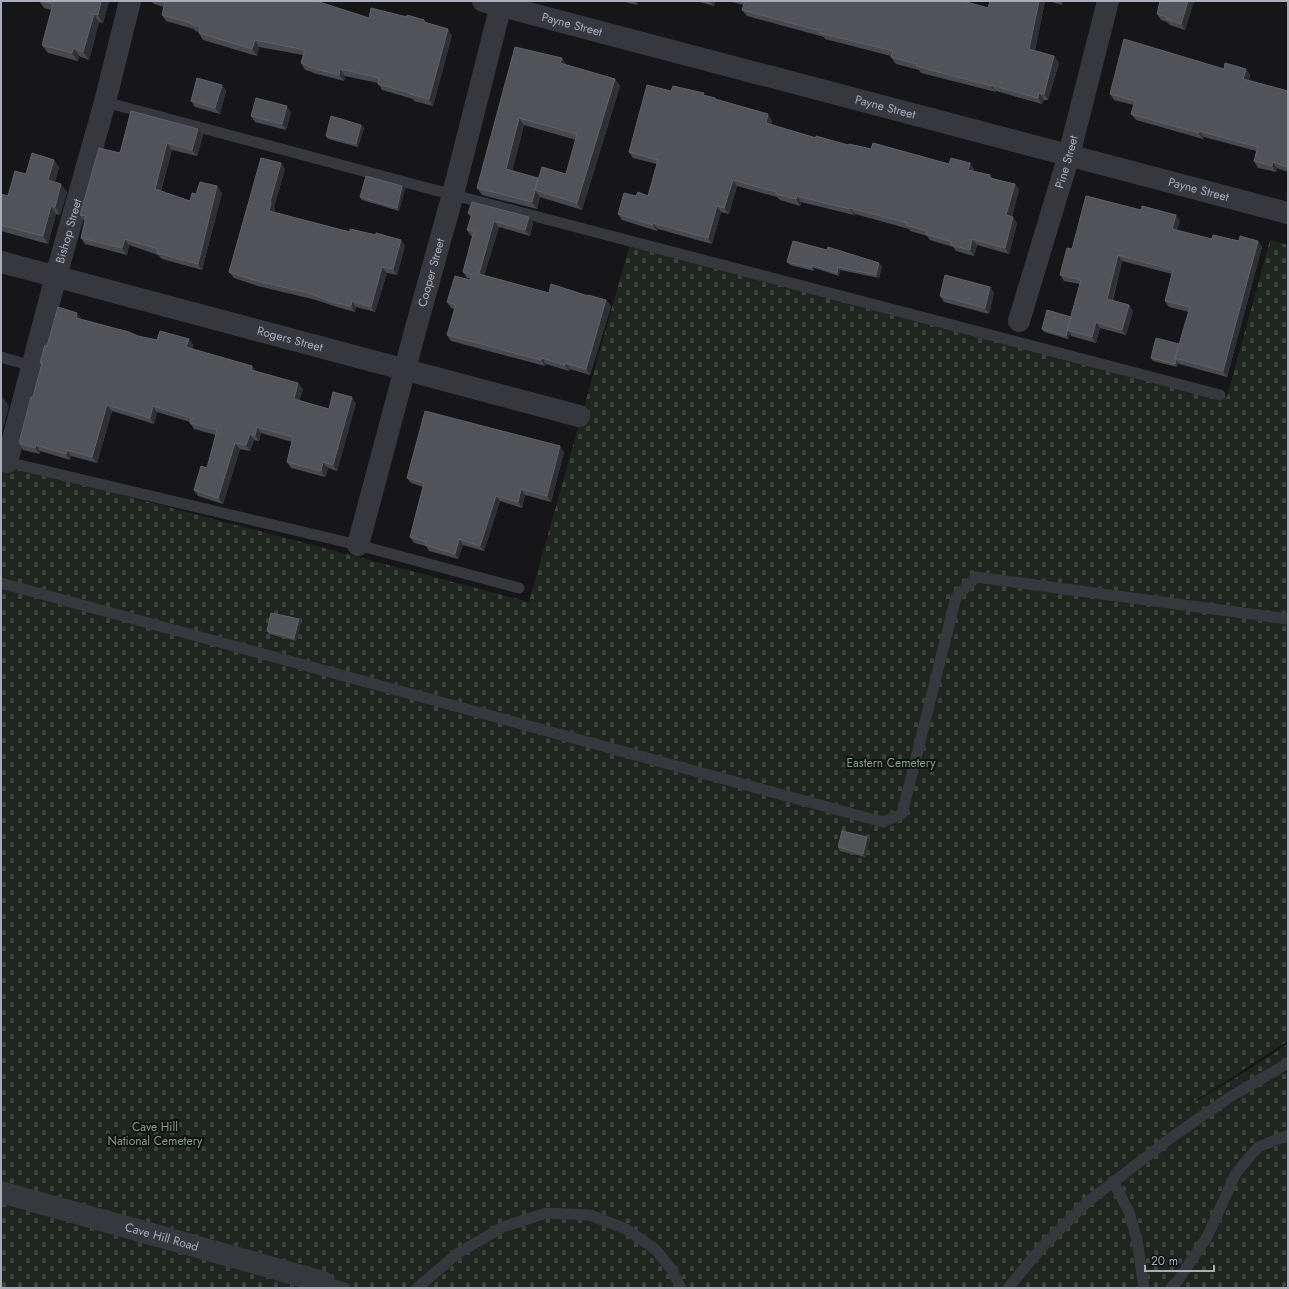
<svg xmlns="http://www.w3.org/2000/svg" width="1289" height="1289" viewBox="0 0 1289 1289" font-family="Jost,sans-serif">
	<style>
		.cemetery { fill: url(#cemetery-stones) }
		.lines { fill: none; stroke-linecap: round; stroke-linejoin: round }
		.service { stroke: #37383d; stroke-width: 11 }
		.minor { stroke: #37383d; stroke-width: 22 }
		.wall { fill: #47494d; fill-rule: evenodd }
		.shaded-wall { fill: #2f3033 }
		.building { fill: #525359; stroke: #5f6168 }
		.labels { text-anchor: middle; stroke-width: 4; stroke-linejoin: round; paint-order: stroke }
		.street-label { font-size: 12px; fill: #a8adb8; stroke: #111113 }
		.park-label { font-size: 12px; fill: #7fa381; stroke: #111113 }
	</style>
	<defs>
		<pattern id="cemetery-stones" width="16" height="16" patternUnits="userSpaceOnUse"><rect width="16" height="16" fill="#1e261f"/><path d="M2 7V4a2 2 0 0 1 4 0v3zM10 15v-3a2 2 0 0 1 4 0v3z" fill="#3c433d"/></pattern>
	</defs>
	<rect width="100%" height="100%" fill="#161618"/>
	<path class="cemetery" d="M1270,240L1288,245V1041L1176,1113L1235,1078L1288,1044V1288H1V463L529,602L630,244L1227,397Z"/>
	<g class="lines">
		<path class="service" d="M105,102L427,188L1220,395
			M1,357L32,366
			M7,462L358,545L519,588
			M1,583L883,822L902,814L956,597L976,577L1288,619
			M1113,1181L1129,1212L1137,1240L1144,1288
			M323,1282L345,1288
			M417,1288L458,1253L503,1227L546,1213L590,1215L626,1229L655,1249L672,1270L681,1288
			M1008,1288L1041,1248L1086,1203L1176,1134L1230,1097L1288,1063
			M1171,1288L1179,1279L1207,1237L1236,1173L1258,1147L1286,1136L1288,1137"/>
		<g class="minor">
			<path id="s1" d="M483,1L1288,213"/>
			<path id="s2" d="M1,262L579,416"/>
			<path id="s3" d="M1019,321L1069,155L1108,1"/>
			<path id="s4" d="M7,462L56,276L105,102L130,1"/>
			<path id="s5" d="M358,545L414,335L453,194L502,1"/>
			<path id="s6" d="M1,1192L323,1282"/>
		</g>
	</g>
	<path class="wall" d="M39,1H109L103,23L99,22L89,60L79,56L78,61L48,53L42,45L52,10L44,8Z
		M151,1H320L319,2L369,18L407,17L424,20L426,23L452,35L433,106L414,101L413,99L382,90L378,83L345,76L344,81L313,73L312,72L305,70L301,63L303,55L259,47L257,56L203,40L199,33V32L195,31L194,29L166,21L162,15L164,7L154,4Z
		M621,1H638L637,5Z
		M696,1H715L714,6Z
		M729,1H963L988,8L990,1H1045L1035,51L1054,56L1059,63L1048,100H1044L1042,104L996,91V92L921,73L919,70L896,64L891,57V56L825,39L824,37L747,16L742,10L743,5Z
		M1049,1H1063L1062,5Z
		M1194,1L1185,30L1170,25L1167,22L1161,20L1157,14Z
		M515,47L566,65L615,79L620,86L582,210L540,197L537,209L482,195L477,188ZM524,125L576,140L566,174L538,179L512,171Z
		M1224,69H1246L1250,75L1249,80L1288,91V172L1277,168L1276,172L1258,168L1254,161L1256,151L1204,137L1203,139L1136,120L1131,114L1134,105L1114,100L1110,94Z
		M222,85L226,91L220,114L195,107L191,101Z
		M671,91L707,96L715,98L716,100L772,120L771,125L816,138L848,145L949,164L970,163L974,169V171L990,175L992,178L1015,184L1019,190L1012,216L1017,223L1009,254L977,245L974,256L956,251L953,247L930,240L927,236L910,231L909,229L855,214L854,215L801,202L800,206L780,200L777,197L737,186L729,214L721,212L712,244L658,229L657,231L622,220L618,214L636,196H648L657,164L633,158L629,152Z
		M291,112L286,130L255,122L251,116Z
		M361,125L364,128L358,147L328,139L326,136Z
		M198,129L203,135L197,156L172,150L161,191L190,201L196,194L222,193L202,270L162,259L158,255L129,245L127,255L85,244L81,238L85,222L80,215L120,153Z
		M281,163L285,169L274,207L275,209L274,212L350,232L376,235L401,240L405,246L397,275L387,273L375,312L356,307L355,312L337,307L316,300L258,286L234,278L229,272Z
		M59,167L55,182L67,192L60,215L56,214L48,244L1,231V194L8,196L26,174Z
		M402,186L405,189L399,211L362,200L360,197Z
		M468,213L529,217L533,223L530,236L499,227L484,275L549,293L588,296L606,300L611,306L590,375L570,369L569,371L546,364L545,366L451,341L447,335L454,309L451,308L447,302L470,280V278H467L463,272L472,236H471L467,230L471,217Z
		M1180,221L1177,230L1212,239L1239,241H1258L1262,247L1227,377L1179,364L1178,363L1177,367L1153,361L1151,358L1179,344L1189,312L1169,307L1165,301L1172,274L1122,261L1113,300L1129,305L1133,311L1126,335L1100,328L1096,343L1071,336L1070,333L1068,339L1044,332L1042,329L1071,317L1080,284L1064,281L1060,275L1072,249Z
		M787,262L882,266L879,278L840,270L839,276L814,268V271L790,265Z
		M990,287L994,293L989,314L944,302L940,296Z
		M82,319L138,336L157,340L189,339L193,345L192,349L252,366L256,372L298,383L303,389L299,401L329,409L356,403L337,471L328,468L325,477L291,468L287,462L292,442L261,433L259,441L254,440L250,451L240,449L223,504L198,496L194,490L207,468L216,435L194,429L190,423V422L157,412L154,424L112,411L97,463L71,456L70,460L40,451V454L23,450L19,443L42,365L40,363L47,346Z
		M564,452L551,502L525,495L522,508L500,501L484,551L463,545L458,559L429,551L426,546L414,543L410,537L423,487L411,483L407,478Z
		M299,619L301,622L296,641L269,634L267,631Z
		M867,837L870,840L865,857L840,851L838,847Z"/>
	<path class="shaded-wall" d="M101,1H109L103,23L98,15Z
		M634,1H638L637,5Z
		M710,1H715L714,6Z
		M1039,1H1045L1034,56L1029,49Z
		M1059,1H1063L1062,5Z
		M1188,1H1194L1185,30L1181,24Z
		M94,14L99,22L89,60L83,52Z
		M448,29L452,35L433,106L429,99Z
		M255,40L259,47L257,56L252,49Z
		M74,48L79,56L78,61L72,53Z
		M1054,56L1059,63L1048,100L1044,94Z
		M562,58L567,65L560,63Z
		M340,69L345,76L344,81L339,75Z
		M1246,69L1250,75L1247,85L1243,79Z
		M615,79L620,86L582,210L577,203Z
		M222,85L226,91L220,114L215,108Z
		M991,85L996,91V92L991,86Z
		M1039,93L1044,100L1042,104L1038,98Z
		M287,106L291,112L286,130L282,124Z
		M768,114L772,120L770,129L766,123Z
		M519,118L524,125L511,176L506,169Z
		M361,125L364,128L358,147L356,144Z
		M198,129L203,135L197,156L192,150Z
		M1199,131L1204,137L1203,139L1199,133Z
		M167,143L172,150L159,196L155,189Z
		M54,160L59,167L53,188L48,180Z
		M1273,162L1277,168L1276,172L1272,166Z
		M281,163L285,169L274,207L275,209L273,217L269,211L270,202Z
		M970,163L974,169L973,176L968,170Z
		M538,178L535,190L540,197L537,209L532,202Z
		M733,180L737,186L729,214L724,208Z
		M61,184L67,192L60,215L55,207Z
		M1015,184L1019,190L1011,221L1006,215Z
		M217,186L222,193L202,270L198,264Z
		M402,186L405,189L399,211L397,208Z
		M797,196L801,202L800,206L796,199Z
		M51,206L56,214L48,244L43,236Z
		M717,206L721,212L712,244L708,238Z
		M850,208L855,214L854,215L850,209Z
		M1176,215L1180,221L1176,235L1172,229Z
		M529,217L533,223L530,236L525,230Z
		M1013,217L1017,223L1009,254L1005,248Z
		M494,221L499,227L483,280L479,274Z
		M653,223L658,229L657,231L653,225Z
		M125,239L129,245L127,255L122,248Z
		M972,239L977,245L974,256L970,250Z
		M401,240L405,246L397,275L393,269Z
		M1258,241L1262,247L1227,377L1223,371Z
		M1118,255L1122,261L1111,304L1107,299Z
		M879,263L882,266L879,278L876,275Z
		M812,265L814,268V271L812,268Z
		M382,267L387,273L375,312L371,307Z
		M838,267L840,270L839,276L837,273Z
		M990,287L994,293L989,314L985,308Z
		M606,300L611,306L590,375L586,369Z
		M352,301L356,307L355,312L351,306Z
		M1129,305L1133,311L1126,335L1122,330Z
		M77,313L82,319L80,324L76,318Z
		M1096,322L1100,328L1096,343L1092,337Z
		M1067,330L1070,333L1068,339L1066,336Z
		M189,339L193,345L191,353L186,347Z
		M542,358L546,364L545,366L541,360Z
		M1176,360L1178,363L1177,367L1175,364Z
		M565,363L570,369L569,371L565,365Z
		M252,366L257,372L251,370Z
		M298,383L303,389L298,405L294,399Z
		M1,395L9,406L1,436Z
		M352,397L356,403L337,471L333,465Z
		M107,405L112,411L97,463L92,457Z
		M153,406L157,412L154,424L150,418Z
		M257,427L261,433L259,441L255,435Z
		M250,434L254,440L250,451L246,445Z
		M235,443L240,449L223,504L218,498Z
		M36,445L40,451V454L35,448Z
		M560,446L564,452L551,502L547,496Z
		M67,450L71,456L70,460L66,454Z
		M323,462L328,468L325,477L321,471Z
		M521,489L525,495L522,508L518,502Z
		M496,496L500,501L484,551L480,546Z
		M459,539L463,545L458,559L455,554Z
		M299,619L301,622L296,641L294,638Z
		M867,837L870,840L865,857L863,854Z"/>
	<path class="building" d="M42,1H101L98,15L94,14L83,52L74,48L72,53L42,45L53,4Z
		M161,1H316L369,18L371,8L407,17V15L424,20V22L448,29L429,99L410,94V93L378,84L379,78L340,69L339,75L308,67V66L301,63L305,50L255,40L252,49L199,33L200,27L191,24V23L162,15L165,2Z
		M745,1H963L988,8L990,1H1039L1029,49L1054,56L1044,94L1039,93L1038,98L991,85V86L916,66L917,64L891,57L893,51L820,33L821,31L742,10Z
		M1160,1H1188L1181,24L1166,19L1167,17L1157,14Z
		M1124,39L1224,69L1225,63L1246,69L1243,79L1288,91V167L1273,162L1272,166L1254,161L1258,147L1199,131V133L1131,114L1135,101L1110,94Z
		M515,47L562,58L560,63L615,79L577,203L535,190L542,167L566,174L577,134L519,118L506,169L538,178L532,202L477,188Z
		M197,78L222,85L215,108L191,101Z
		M647,85L671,91L673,86L704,93L703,95L715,98V99L768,114L766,123L816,138V136L848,145L849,144L871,149L873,143L949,164L951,158L970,163L968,170L990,175L989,178L1015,184L1006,215L1013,217L1005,248L972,239L970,250L951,245L952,242L926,234L927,231L906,225L907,223L850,208V209L797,196L796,199L776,194V192L733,180L724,208L717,206L708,238L653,223V225L618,214L624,193L636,196L638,192L648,196L658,160L629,152Z
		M256,98L287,106L282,124L251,116Z
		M131,111L198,129L192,150L167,143L155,189L190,201L192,193L196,194L200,182L217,186L198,264L157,253L158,249L125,239L122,248L81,238L86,216L80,215L99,148L120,153Z
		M331,116L361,125L356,144L326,136Z
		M32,153L54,160L48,180L61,184L55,207L51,206L43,236L1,225V194L8,196L15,171L26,174Z
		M261,158L281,163L270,202L271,203L269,211L350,232V229L376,235V233L401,240L393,269L382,267L371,307L352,301L351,306L332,302L312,294L254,280L229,272Z
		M366,176L402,186L397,208L360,197Z
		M1086,196L1141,210L1142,206L1176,215L1172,229L1212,239L1213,235L1239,241L1240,236L1258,241L1223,371L1175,358L1190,307L1165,301L1173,270L1118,255L1107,299L1129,305L1122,330L1096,322L1092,337L1067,330L1081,280L1060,275L1067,248L1072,249Z
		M472,202L529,217L525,230L494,221L479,274L549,293L551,284L588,296V295L606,300L586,369L565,363V365L542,358L541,360L447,335L456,305L447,302L455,276L470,280L471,274L463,272L474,231L467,230L472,214L468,213Z
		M793,241L827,250L828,247L879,263L876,275L838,267L837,273L812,265V268L787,262Z
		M945,275L990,287L985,308L940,296Z
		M58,307L77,313L76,318L129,332L138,336L157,340L160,331L189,339L186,347L252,366L251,370L298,383L294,399L329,409L333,392L352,397L333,465L323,462L321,471L287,462L293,437L257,427L255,435L250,434L246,445L235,443L218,498L194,490L201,466L207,468L217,430L190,423L191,418L153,406L150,418L107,405L92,457L67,450L66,454L36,445L35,448L19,443L31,397H33L42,363H40L45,345L47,346Z
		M1047,310L1071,317L1066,336L1042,329Z
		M1156,338L1179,344L1175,358L1176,360L1175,364L1151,358Z
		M425,411L560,446L547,496L521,489L518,502L496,496L480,546L459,539L455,554L425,545L426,542L410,537L424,483L407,478Z
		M271,613L299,619L294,638L267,631Z
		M842,831L867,837L863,854L838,847Z"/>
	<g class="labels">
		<g class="street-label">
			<text dy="4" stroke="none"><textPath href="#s1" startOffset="92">Payne Street</textPath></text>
			<text dy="4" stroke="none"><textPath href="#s1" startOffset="416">Payne Street</textPath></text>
			<text dy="4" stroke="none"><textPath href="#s3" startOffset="166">Pine Street</textPath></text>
			<text dy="4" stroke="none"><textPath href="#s1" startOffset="740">Payne Street</textPath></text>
			<text dy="4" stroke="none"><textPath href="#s4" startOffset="239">Bishop Street</textPath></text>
			<text dy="4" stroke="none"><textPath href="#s5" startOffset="282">Cooper Street</textPath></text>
			<text dy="4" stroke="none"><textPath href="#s2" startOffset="299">Rogers Street</textPath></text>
			<text dy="4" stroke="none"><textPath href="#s6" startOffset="167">Cave Hill Road</textPath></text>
		</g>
		<g class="park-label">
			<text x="891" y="767">Eastern Cemetery</text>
			<text x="155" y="1131">Cave Hill<tspan x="155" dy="14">National Cemetery</tspan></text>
		</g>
	</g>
	<rect width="1289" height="1289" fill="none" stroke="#a8adb8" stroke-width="4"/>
	<path d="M1145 1265v6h69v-6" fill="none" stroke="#a8adb8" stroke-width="2"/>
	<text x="1151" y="1265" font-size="12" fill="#a8adb8" stroke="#111113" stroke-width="3" paint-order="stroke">20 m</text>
</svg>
